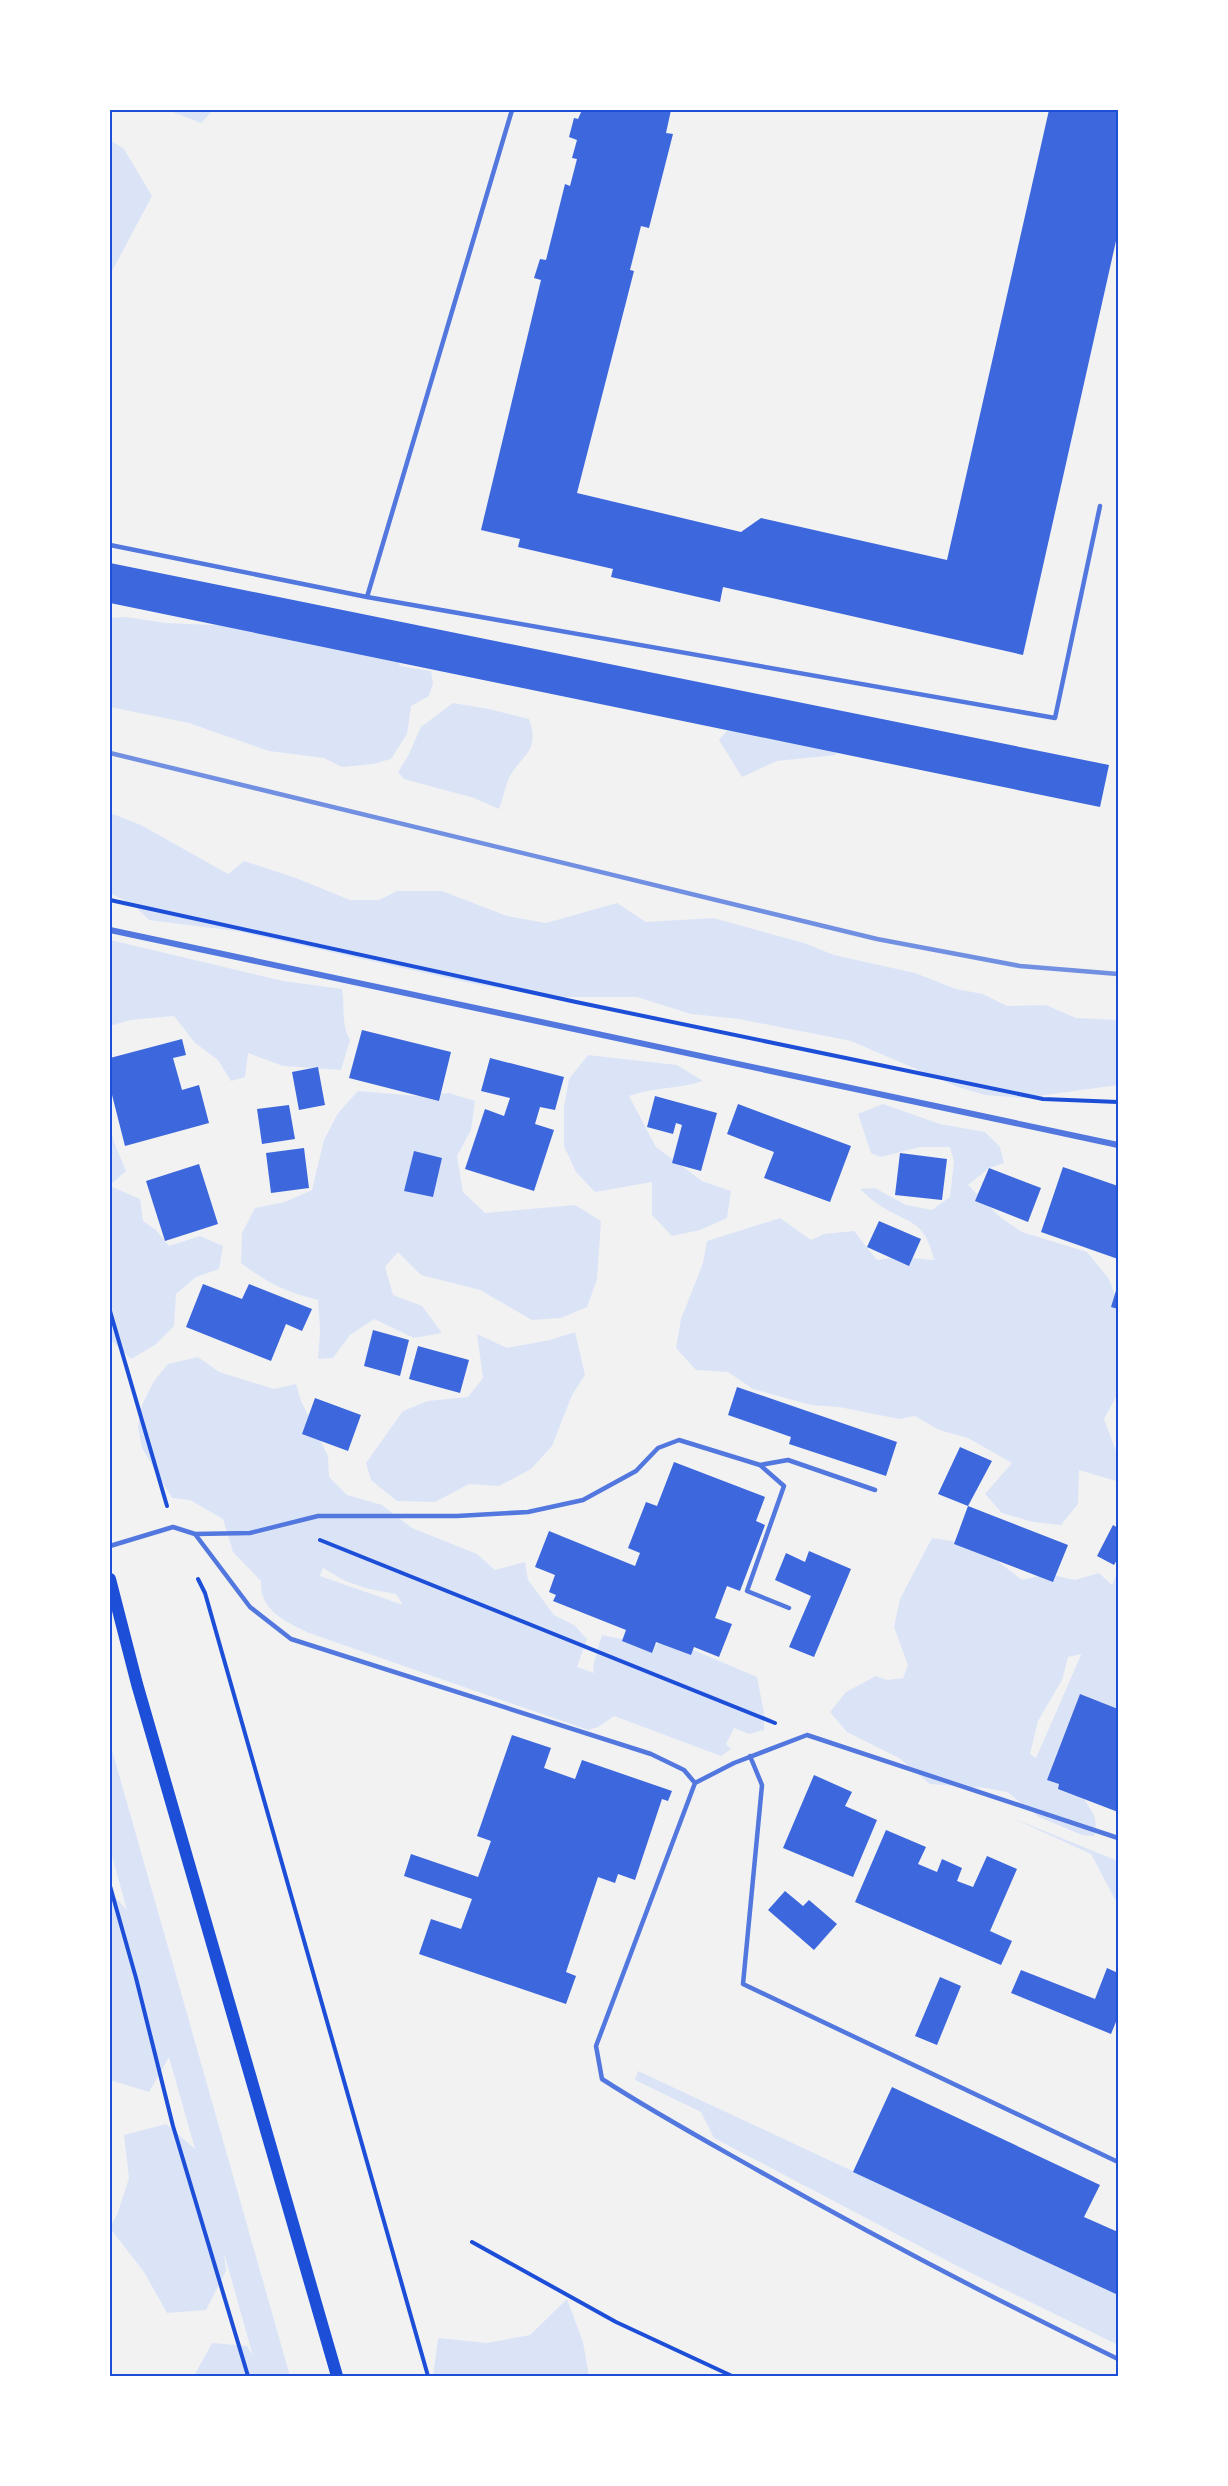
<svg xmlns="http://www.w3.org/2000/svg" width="1228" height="2486" viewBox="0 0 1228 2486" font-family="Arial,sans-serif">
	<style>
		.green { fill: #dbe4f7; fill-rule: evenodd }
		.building { fill: #3d67dc }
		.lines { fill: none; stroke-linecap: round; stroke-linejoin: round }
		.path { stroke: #1d4ed8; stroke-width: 4 }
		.service { stroke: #5277de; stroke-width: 4.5 }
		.minor { stroke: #5277de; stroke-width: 6 }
		.secondary { stroke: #1d4ed8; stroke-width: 12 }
		.rail { stroke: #7290e2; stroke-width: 4.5 }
		.neatline { fill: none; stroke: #1d4ed8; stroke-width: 2 }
	</style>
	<rect width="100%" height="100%" fill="#f2f2f2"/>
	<path class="green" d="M174,110H213L201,123L173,112Z
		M110,140L124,149L152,196L110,275Z
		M126,617L166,623L264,627L390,644L400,666L431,671L433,683L429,696L411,706L407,734L391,759L373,764L342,767L324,758L269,751L189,723L110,707V618Z
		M453,703L489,709L529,719C541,753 521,754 509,778C505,787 503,799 499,809L474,798L404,779L398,772L408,756L421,727Z
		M746,726L825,732L836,755L777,761L742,777L719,740L727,731Z
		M110,813L141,825L228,874L244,861L296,878L350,900H379L397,891H442L507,916L546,923L617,903L646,922L713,918L804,943L834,955L915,973L956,989L983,994L1007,1006L1046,1005L1076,1018L1118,1020V1085L1023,1098L985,1095L958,1087L851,1041L739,1019L691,1014L637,997H551L470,983L236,931L149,920L134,905L110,893Z
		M110,940L283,981L342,989C345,1007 341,1024 350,1040L341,1070L283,1066L248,1053L245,1077L231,1081L218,1060L195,1043L174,1016L130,1020L110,1026Z
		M588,1055L677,1065L703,1081C679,1089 653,1087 629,1096L656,1147L702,1181L731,1191L727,1218L700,1230L672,1236L652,1215V1182L595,1192L576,1172L564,1146V1107L569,1079Z
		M358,1091L418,1096L449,1093L475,1101L471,1130L457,1156L463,1192L485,1213L575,1205L601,1221L597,1279L587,1307L561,1318L532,1320L480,1290L421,1275L398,1252L385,1267L393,1295L422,1306L442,1333L414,1338L374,1319L350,1335L333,1358L318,1359L320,1330L318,1300C287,1292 267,1283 241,1263L242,1233L255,1208L285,1202L312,1190L324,1140L338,1113Z
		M883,1104L940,1124L985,1132L1000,1147L1004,1163L989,1168L968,1185L1000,1217L1022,1232L1087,1252L1109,1279L1118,1303V1393L1104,1419L1116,1451V1481L1079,1470L1078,1504L1061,1525L1033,1522L1002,1513L985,1494L1012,1463L968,1438L939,1430L915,1416L899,1419L839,1407L811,1405L753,1389L728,1372L696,1370L676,1348L681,1319L703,1263L707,1241L780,1218L811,1240L824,1234L854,1231L877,1260L899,1257L934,1260C924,1217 908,1225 878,1204C871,1200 866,1194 860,1189L875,1188L906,1205L932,1210L950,1197L954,1161L950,1147H920L881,1157L871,1153L858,1114Z
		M110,1125L114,1142L126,1171L110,1185Z
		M110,1186L140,1199L143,1221L156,1230L169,1246L200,1236L223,1246L219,1269L196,1277L176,1294L174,1326L155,1345L131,1359L110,1339Z
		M575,1332L585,1375L572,1395L552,1446L531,1469L499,1486L469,1484L435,1502L397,1501L371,1480L366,1463L403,1411L428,1401L468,1397L483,1378L477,1334L507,1348L550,1340Z
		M198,1357L219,1372L274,1389L296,1384L301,1401L328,1456L329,1477L347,1495L382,1505L412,1528L477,1554L495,1570L525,1562L528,1580L554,1615L574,1625L587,1639L577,1667L594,1673L593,1666L602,1635L646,1644L677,1643L757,1677L764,1713V1730L749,1734L734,1728L726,1744L731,1749L721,1756L614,1716L598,1727L588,1730L309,1633C287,1622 259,1611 261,1581L233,1552L223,1519L190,1500L172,1498L142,1448L138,1427L142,1405L154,1381L168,1364ZM323,1568L345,1581L369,1589L396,1594L403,1605L320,1576Z
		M932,1538L977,1545L1022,1580L1048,1574L1075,1580L1099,1573L1112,1585L1118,1570V1709L1080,1695C1080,1712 1076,1782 1081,1793C1089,1811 1100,1814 1094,1836L1082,1835L1039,1817L1007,1792L986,1788L930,1784L899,1758L847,1732L830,1712L846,1692L876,1676L887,1680L903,1678L908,1665L894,1627L900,1599ZM1081,1654V1655L1036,1758L1030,1754L1038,1721L1062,1680L1068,1657Z
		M110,1743L290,2376H194L212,2343L247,2346L253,2356L224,2253L226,2271L206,2310L167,2313L144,2272L110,2228L118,2212L129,2178L124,2135L166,2124L195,2149L169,2057L149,2092L110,2080V1892L127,1910L110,1849Z
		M1012,1818L1118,1861V1905L1091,1854Z
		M638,2071L1118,2295V2345L963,2269L714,2138L701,2112L635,2080Z
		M567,2299L583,2342L589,2376H433L438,2338L487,2343L530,2335Z"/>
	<path class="building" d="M582,110H671L666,133L673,134L649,228L641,226L630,270L634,271L577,493L741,532L761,518L947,560L1049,110H1118V232L1023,655L723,587L720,602L611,577L613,569L518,547L520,539L481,530L541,280L534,278L540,259L546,260L565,184L570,186L577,159L572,158L577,140L569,137L574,118L578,119Z
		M110,563L1109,765L1100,807L110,603Z
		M362,1030L451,1052L439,1101L349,1078Z
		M182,1039L186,1055L173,1058L182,1090L199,1085L209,1123L125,1146L110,1087V1058Z
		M490,1058L564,1077L555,1110L540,1107L535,1124L554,1130L534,1191L465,1169L485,1109L504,1116L510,1098L481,1091Z
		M318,1067L325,1105L299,1110L292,1072Z
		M655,1096L717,1113L701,1171L672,1163L682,1125L676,1123L673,1134L647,1127Z
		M738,1104L851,1146L830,1202L764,1178L774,1152L727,1134Z
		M289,1105L295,1139L262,1144L257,1109Z
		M304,1148L309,1188L271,1193L266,1153Z
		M414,1151L442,1158L433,1197L404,1191Z
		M900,1153L947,1159L942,1200L895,1195Z
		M199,1164L218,1224L165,1241L146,1181Z
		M1063,1167L1118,1186V1259L1041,1232Z
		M989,1168L1041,1188L1028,1222L975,1201Z
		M879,1221L921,1239L909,1266L867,1247Z
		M203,1284L242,1299L249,1284L312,1309L302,1331L286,1324L271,1361L186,1327Z
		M1118,1284V1309L1111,1307Z
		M373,1330L409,1340L400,1376L364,1366Z
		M418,1346L469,1360L460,1393L409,1379Z
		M737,1387L897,1442L886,1476L789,1444L791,1437L728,1415Z
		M315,1398L361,1415L348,1451L302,1434Z
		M960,1447L992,1461L968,1506L938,1494Z
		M674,1462L765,1497L756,1521L765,1525L740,1591L727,1586L715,1618L732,1624L719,1657L694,1647L691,1655L656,1642L652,1653L622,1641L626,1630L553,1601L556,1595L549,1592L555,1575L535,1567L549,1531L635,1566L640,1553L628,1548L646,1502L657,1506Z
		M968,1506L1068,1545L1053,1582L954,1544Z
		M1113,1525L1118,1528V1558L1114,1565L1097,1556Z
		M809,1551L851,1569L814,1657L789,1647L811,1596L775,1580L786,1553L805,1562Z
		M1080,1694L1118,1709V1812L1058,1789L1059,1784L1047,1780Z
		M512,1735L551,1748L544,1768L575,1779L582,1760L672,1791L668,1801L662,1799L635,1880L618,1874L615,1883L598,1877L566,1972L576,1976L566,2004L419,1954L431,1919L461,1929L472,1899L404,1876L411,1854L478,1877L491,1841L477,1836Z
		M814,1775L852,1792L845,1806L877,1820L853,1877L783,1848Z
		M886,1830L926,1847L918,1864L937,1872L942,1859L962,1868L957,1881L973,1887L987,1856L1017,1869L990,1931L1012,1941L1001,1965L855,1902Z
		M785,1891L803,1906L809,1900L837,1924L814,1950L768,1910Z
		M1107,1968L1118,1973V2017L1111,2034L1011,1993L1021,1970L1095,1999Z
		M940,1977L961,1986L937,2045L915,2036Z
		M892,2087L1100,2185L1084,2217L1118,2232V2295L853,2172Z"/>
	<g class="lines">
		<path class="path" d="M110,900L576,1002L1043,1099L1118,1102
			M110,1311L167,1506
			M320,1540L775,1723
			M198,1579L205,1593L428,2376
			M110,1886L136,1978L173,2126L248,2376
			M472,2242L616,2322L732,2376"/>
		<path class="service" d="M110,545L367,597L1055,718L1100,506
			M367,597L512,110
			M760,1465L788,1460L875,1490
			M195,1534L250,1533L318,1516H457L528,1512L583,1500L636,1471L658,1448L679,1440L760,1465L784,1486L747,1591L789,1608
			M110,1546L173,1527L195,1534L250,1607L291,1639L651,1754L684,1770L695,1783L596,2046L602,2079C653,2112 706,2141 759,2171C877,2238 996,2300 1118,2359
			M750,1756L762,1785L743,1984L1118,2162
			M695,1783L734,1763L807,1735L1118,1838"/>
		<path class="minor" d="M110,930L1118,1145"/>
		<path class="secondary" d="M110,1579L137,1684L337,2376"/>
		<path class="rail" d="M110,753L877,939L1020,966L1118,974"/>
	</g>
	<rect width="1228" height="2486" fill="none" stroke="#ffffff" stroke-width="222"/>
	<rect x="111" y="111" width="1006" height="2264" class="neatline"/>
</svg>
